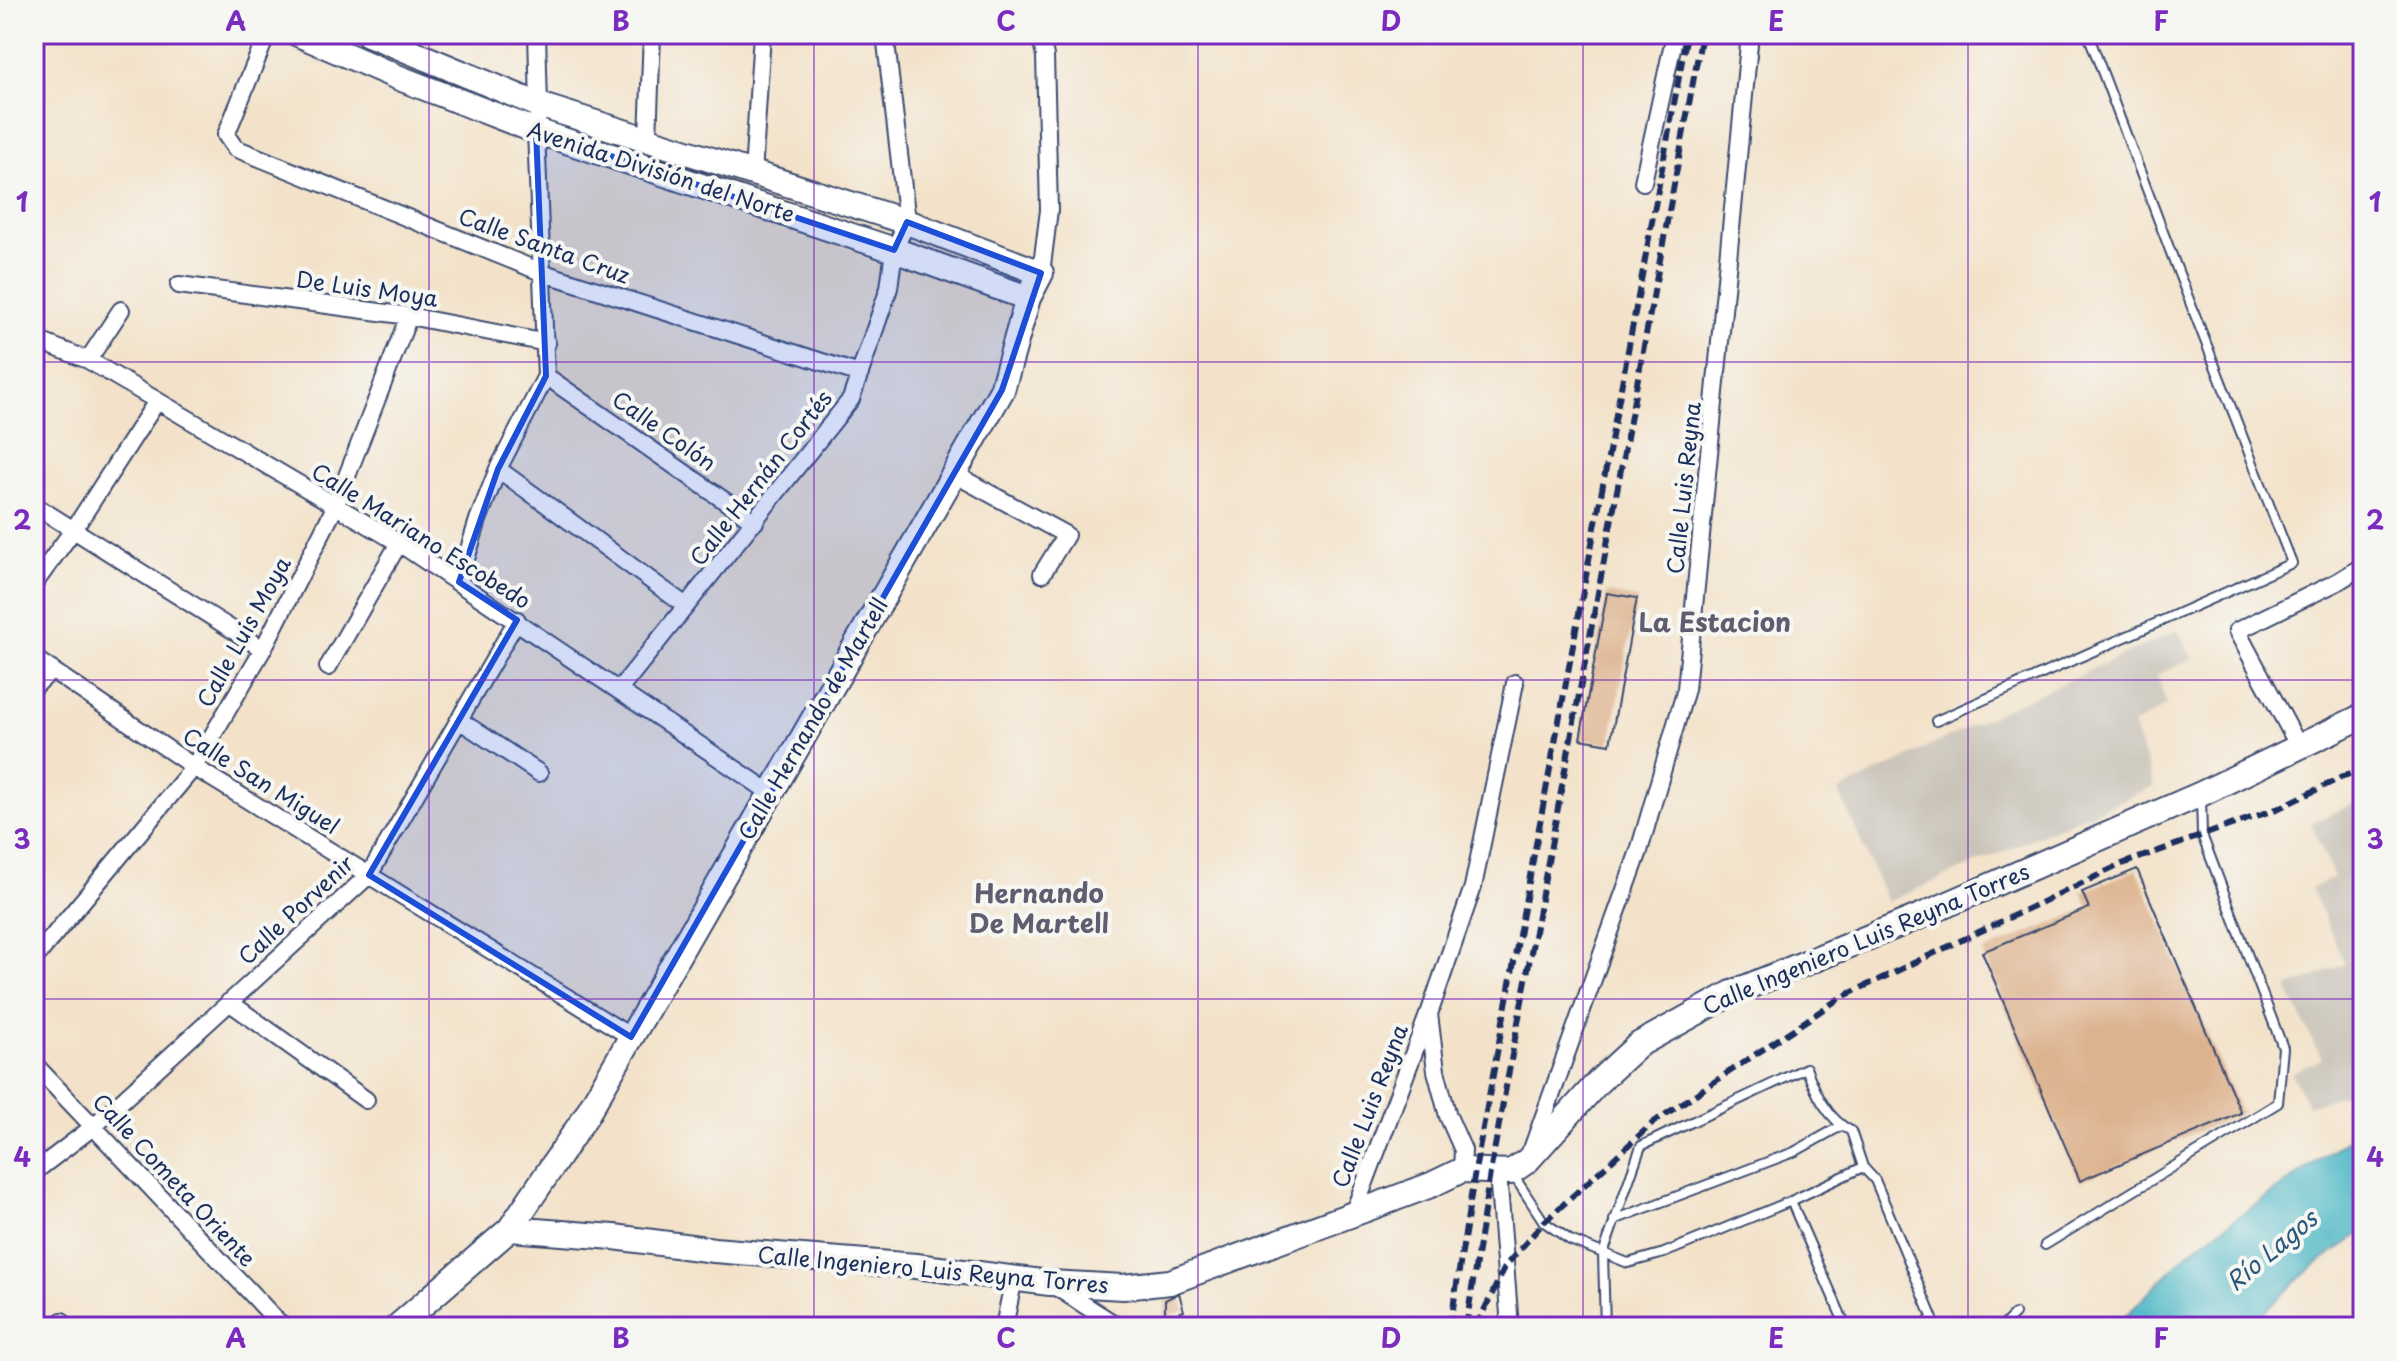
<svg xmlns="http://www.w3.org/2000/svg" width="2397" height="1361" viewBox="0 0 2397 1361" font-family="'Playpen Sans',sans-serif">
	<style>
		.industrial { fill: #c9c3b8 }
		.water { fill: #49b6c4; stroke: #327291; stroke-width: 2 }
		.building { fill: #ddb28e }
		.lines { fill: none; stroke-linecap: round; stroke-linejoin: round }
		.lane-casing { stroke: #3b4a6e; stroke-width: 12 }
		.street-casing { stroke: #3b4a6e; stroke-width: 20 }
		.secondary-casing { stroke: #3b4a6e; stroke-width: 28 }
		.lane { stroke: #fff; stroke-width: 8 }
		.street { stroke: #fff; stroke-width: 16 }
		.secondary { stroke: #fff; stroke-width: 24 }
		.rail { stroke: #1b2f5e; stroke-width: 6; stroke-dasharray: 12 6; stroke-linecap: butt }
		.marked { fill: #1d4ed8; fill-opacity: 0.2; stroke: #1d4ed8; stroke-width: 6; stroke-linejoin: round }
		.grid { fill: none; stroke: #7b2cbf; stroke-width: 2; stroke-opacity: 0.55 }
		.labels { text-anchor: middle; stroke-width: 8; stroke-linejoin: round; paint-order: stroke }
		.street-label { font-size: 22px; fill: #1b2f5e; stroke: #f6f6f2 }
		.water-label { font-size: 24px; font-style: italic; fill: #29587d; stroke: #f6f6f2 }
		.quarter-label { font-size: 26px; font-weight: bold; fill: #5f5d6f; stroke: #f6f6f2 }
		.neatline { fill: none; stroke: #7b2cbf; stroke-width: 3 }
		.grid-label { font-size: 26px; text-anchor: middle; font-weight: bold; fill: #7b2cbf }
	</style>
	<rect width="100%" height="100%" fill="#f6f6f2"/>
	<filter id="ink" filterUnits="userSpaceOnUse"><feTurbulence type="fractalNoise" baseFrequency=".0125" numOctaves="2"/><feDisplacementMap in="SourceGraphic" scale="16" xChannelSelector="R" yChannelSelector="G"/><feConvolveMatrix kernelMatrix="1 2 1 2 8 2 1 2 1" color-interpolation-filters="sRGB"/></filter>
	<filter id="wash" filterUnits="userSpaceOnUse"><feTurbulence type="fractalNoise" baseFrequency=".006" numOctaves="4" result="noise"/><feDisplacementMap in="SourceGraphic" scale="32" xChannelSelector="R" yChannelSelector="G"/><feGaussianBlur stdDeviation="1.8" result="paint"/><feColorMatrix in="noise" values="0 0 0 0 0 0 0 0 0 0 0 0 0 0 0 0 0 1.4 0 .05"/><feComposite in="paint" operator="in"/></filter>
	<g filter="url(#wash)">
		<rect width="100%" height="100%" fill="#f3e2c9"/>
		<path class="industrial" d="M2178,630L2193,659L2157,675L2167,705L2133,725L2154,786L1887,902L1839,791L2008,708Z
			M2363,799V1088L2308,1106L2291,1073L2322,1059L2287,988L2345,964L2311,888L2334,878L2311,823Z"/>
		<path class="water" d="M2363,1129V1232L2316,1264L2247,1327H2115L2190,1251Z"/>
		<g id="blocks">
			<path class="building" d="M1607,593L1637,598L1610,744L1580,739Z
				M2137,869L2241,1113L2080,1181L1982,952L2089,908L2082,892Z
				M1179,1293L1184,1311L1165,1317V1300Z"/>
		</g>
	</g>
	<g filter="url(#ink)">
		<use href="#blocks" fill-opacity="0" stroke="#3b4a6e" stroke-width="2"/>
		<g class="lines">
			<g class="lane-casing">
				<path id="lane" d="M1936,721L2292,563L2179,274L2088,34
					M1512,1173L1544,1222L1570,1240L1628,1263L1664,1253L1791,1201L1863,1167
					M1791,1201L1846,1327
					M1614,1220L1794,1152L1841,1126
					M2045,1245L2278,1103L2283,1048L2202,835L2201,796
					M1605,1327L1603,1254L1641,1146L1806,1068C1815,1091 1827,1119 1851,1131L1863,1167L1875,1180L1933,1319L1917,1327
					M2002,1327L2015,1314"/>
			</g>
			<g class="street-casing">
				<path id="street" d="M267,34L226,135L235,148L541,272L860,374
					M1040,34L1045,56L1049,210L1041,273
					M648,138L652,34
					M753,174L762,34
					M1643,182L1675,34
					M179,285L409,316L547,343
					M34,339L88,360L399,543L771,793
					M88,360L121,310
					M546,376L755,522
					M498,469L686,606
					M954,474L1066,535L1042,574
					M34,505L263,649
					M459,582L478,520L498,469L546,376L536,131L539,105L537,34
					M34,584L74,529L157,401
					M34,658L194,767L631,1037
					M328,667L399,543
					M34,687L52,670
					M619,690L851,399L889,288L894,250L907,222L885,34
					M459,720L539,773
					M2298,745L2237,631L2337,582L2363,566
					M34,959L194,767L263,649L335,507L409,316
					M229,1002L366,1100
					M34,1064L283,1327
					M1531,1152L1639,851L1686,689L1750,34
					M1462,1170L1463,1150L1448,1116L1436,1071L1429,1014L1473,887L1515,683
					M34,1172L93,1127L369,875L517,620
					M1498,1173L1510,1327
					M1353,1214L1428,1015
					M1053,1285L1119,1327
					M62,1321L65,1327
					M1004,1327L1014,1278"/>
			</g>
			<g class="secondary-casing">
				<path id="secondary" d="M298,34L397,77L536,131L894,250L1028,298
					M368,34L539,105L907,222L1041,273L1028,298L1002,390L586,1116L510,1229L397,1327
					M510,1229L614,1237L714,1250L916,1266L1050,1283L1123,1287L1170,1282L1431,1185L1462,1170L1511,1172L1527,1161L1599,1081L1638,1045L1732,993L1923,915L2201,794L2363,716"/>
			</g>
			<use href="#lane" class="lane"/>
			<use href="#street" class="street"/>
			<use href="#secondary" class="secondary"/>
			<path class="rail" d="M1450,1327L1475,1171L1687,34
				M1466,1327L1490,1173L1702,34
				M1476,1327L1506,1265L1544,1222L1654,1122L1840,998L2122,864L2279,808L2363,767"/>
		</g>
	</g>
	<path class="marked" d="M536,131L894,250L907,222L1041,273L1002,390L631,1037L369,875L517,620L459,582L498,469L546,376Z"/>
	<path class="grid" d="M429,34V1327M814,34V1327M1198,34V1327M1583,34V1327M1968,34V1327M34,362H2363M34,680H2363M34,999H2363"/>
	<g class="labels">
		<g class="street-label">
			<text transform="translate(661 172) rotate(18)" y="8">Avenida División del Norte</text>
			<text transform="translate(544 246) rotate(20)" y="8">Calle Santa Cruz</text>
			<text transform="translate(367 289) rotate(8)" y="8">De Luis Moya</text>
			<text transform="translate(664 431) rotate(35)" y="8">Calle Colón</text>
			<text transform="translate(761 478) rotate(-52)" y="8">Calle Hernán Cortés</text>
			<text transform="translate(1684 488) rotate(-84)" y="8">Calle Luis Reyna</text>
			<text transform="translate(421 536) rotate(32)" y="8">Calle Mariano Escobedo</text>
			<text transform="translate(244 632) rotate(-61)" y="8">Calle Luis Moya</text>
			<text transform="translate(813 719) rotate(-60)" y="8">Calle Hernando de Martell</text>
			<text transform="translate(261 781) rotate(32)" y="8">Calle San Miguel</text>
			<text transform="translate(296 910) rotate(-43)" y="8">Calle Porvenir</text>
			<text transform="translate(1866 939) rotate(-23)" y="8">Calle Ingeniero Luis Reyna Torres</text>
			<text transform="translate(1370 1106) rotate(-69)" y="8">Calle Luis Reyna</text>
			<text transform="translate(174 1180) rotate(47)" y="8">Calle Cometa Oriente</text>
			<text transform="translate(933 1270) rotate(5)" y="8">Calle Ingeniero Luis Reyna Torres</text>
		</g>
		<g class="water-label">
			<text transform="translate(2272 1251) rotate(-40)" y="8">Río Lagos</text>
		</g>
		<g class="quarter-label">
			<text x="1715" y="632">La Estacion</text>
			<text x="1039" y="903">Hernando<tspan x="1039" dy="30">De Martell</tspan></text>
		</g>
	</g>
	<rect width="2397" height="1361" fill="none" stroke="#f6f6f2" stroke-width="88"/>
	<rect x="44" y="44" width="2309" height="1273" class="neatline"/>
	<g class="grid-label">
		<text x="236" y="31">A</text>
		<text x="621" y="31">B</text>
		<text x="1006" y="31">C</text>
		<text x="1391" y="31">D</text>
		<text x="1776" y="31">E</text>
		<text x="2161" y="31">F</text>
		<text x="22" y="212">1</text>
		<text x="2375" y="212">1</text>
		<text x="22" y="530">2</text>
		<text x="2375" y="530">2</text>
		<text x="22" y="849">3</text>
		<text x="2375" y="849">3</text>
		<text x="22" y="1167">4</text>
		<text x="2375" y="1167">4</text>
		<text x="236" y="1348">A</text>
		<text x="621" y="1348">B</text>
		<text x="1006" y="1348">C</text>
		<text x="1391" y="1348">D</text>
		<text x="1776" y="1348">E</text>
		<text x="2161" y="1348">F</text>
	</g>
</svg>
